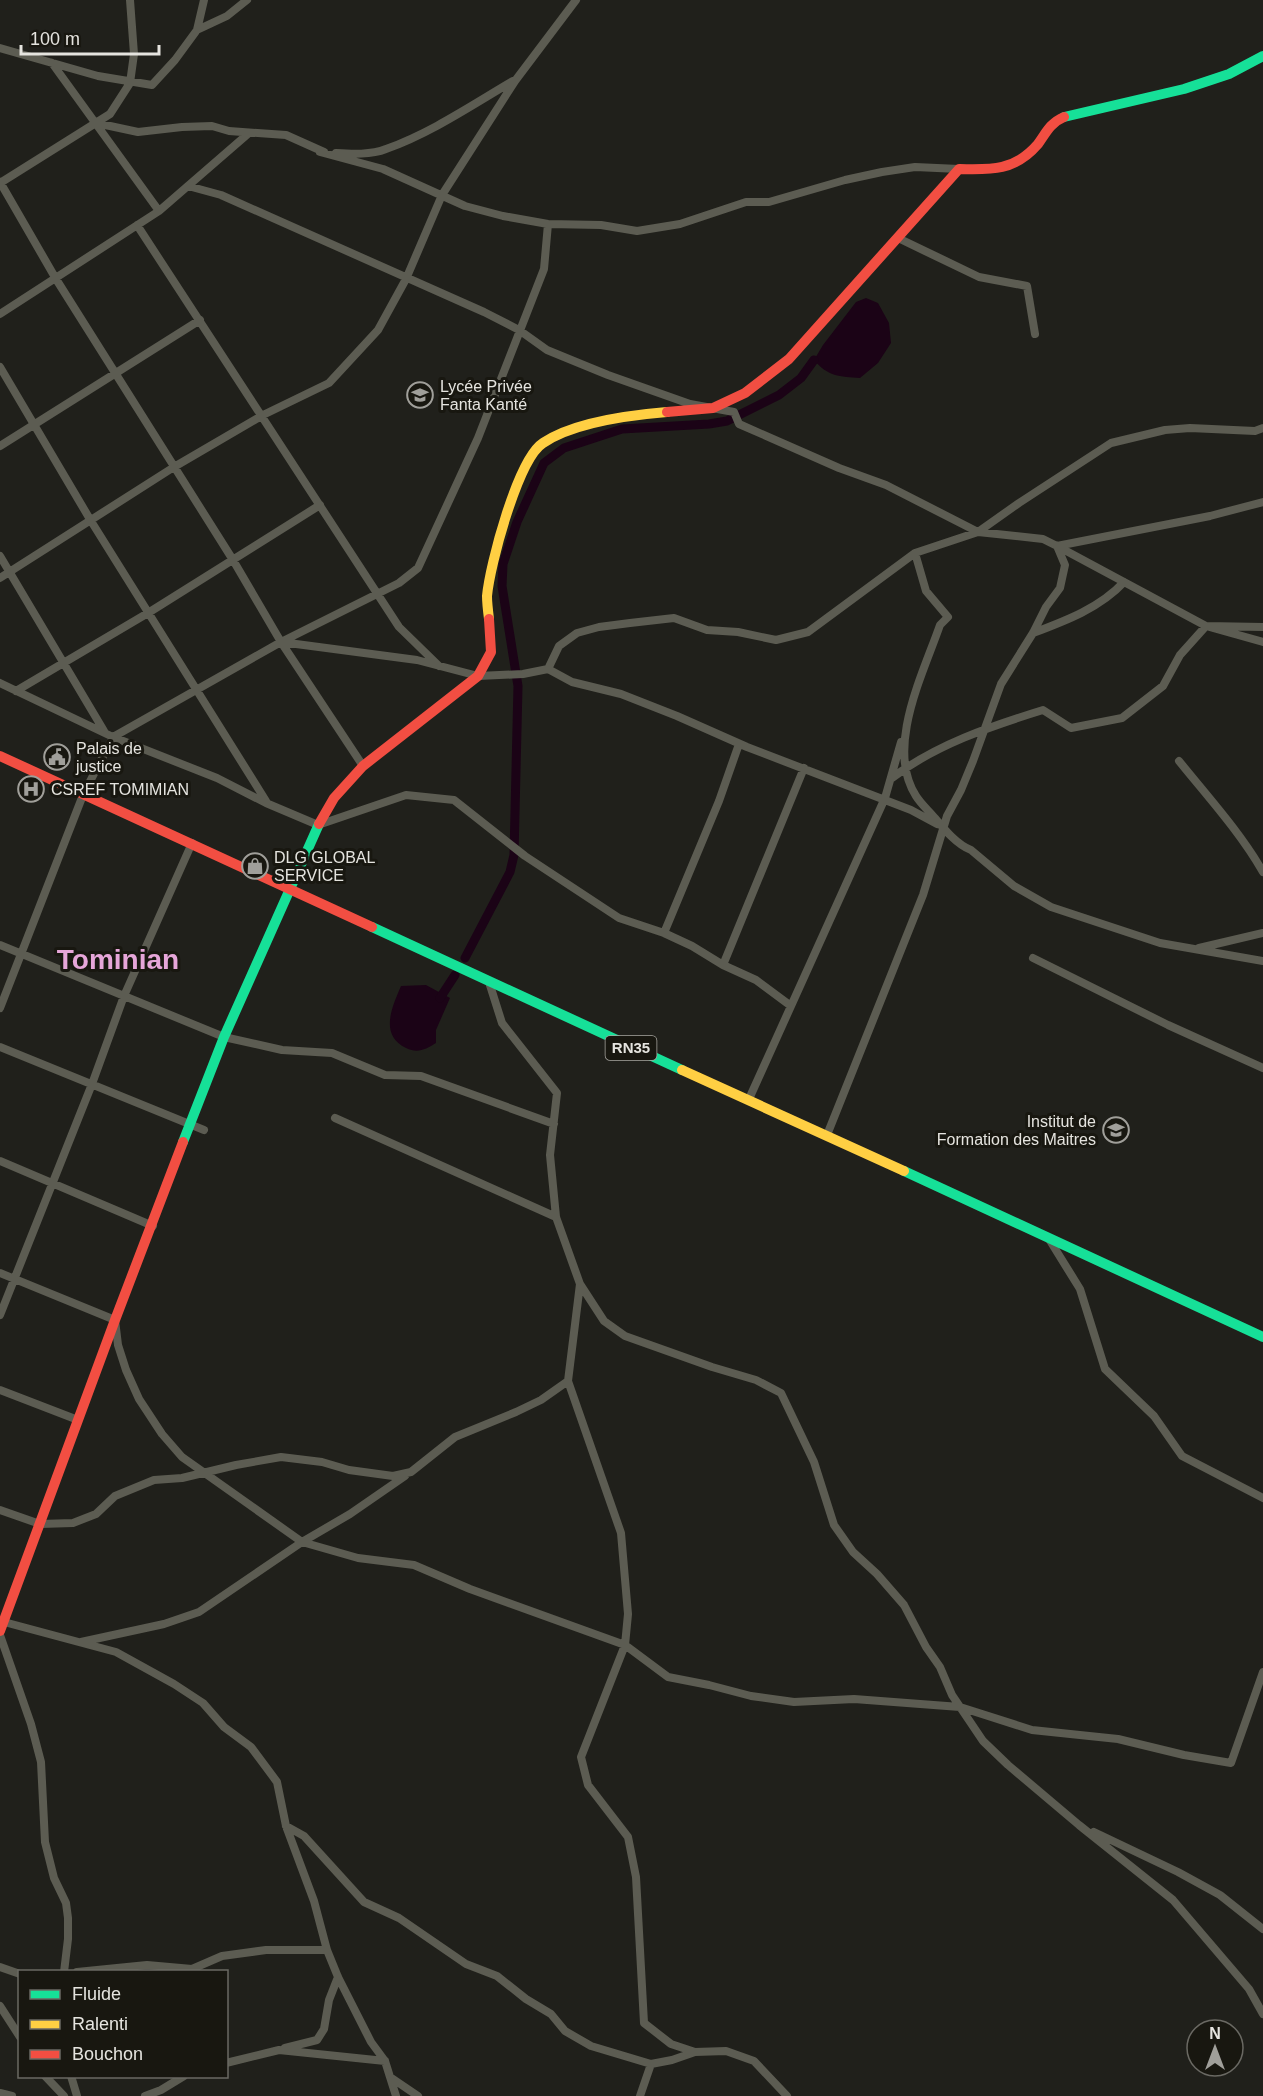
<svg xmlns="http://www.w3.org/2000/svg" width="1263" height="2096" viewBox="0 0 1263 2096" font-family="Helvetica,sans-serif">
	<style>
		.water { fill: #1b0316 }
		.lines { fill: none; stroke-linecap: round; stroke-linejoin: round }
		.canal { stroke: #1b0316; stroke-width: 9 }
		.street { stroke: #5c5c52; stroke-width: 8 }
		.fast { stroke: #16e098; stroke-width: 10 }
		.slow { stroke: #ffcf43; stroke-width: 10 }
		.jam { stroke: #f24e42; stroke-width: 10 }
		.labels { text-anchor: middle; stroke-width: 6; stroke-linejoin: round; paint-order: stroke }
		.shield { fill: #181710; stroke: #a8a6a1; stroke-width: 1.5 }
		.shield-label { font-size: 15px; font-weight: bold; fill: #e5e4df }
		.poi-label { font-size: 16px; fill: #e5e4df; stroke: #181710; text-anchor: start }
		.town-label { font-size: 28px; font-weight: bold; fill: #e6a6d9; stroke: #181710 }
	</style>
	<rect width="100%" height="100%" fill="#20201b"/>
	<path class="water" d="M866,298L878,303L889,323L891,343L878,363L860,378C840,377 827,376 814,360L823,345L856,302Z
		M426,985L450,998L436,1030V1043C426,1049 418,1054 406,1048C379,1035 392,1007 401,986Z"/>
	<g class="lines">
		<path class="canal" d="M465,958L510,872L514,855L518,686L502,586L503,564L517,522L544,463L564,448L622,429L709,424L727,421L779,395L801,378L814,360
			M440,998L455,975"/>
		<path class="street" d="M197,30L227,16L247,0
			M0,48L98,76L152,85L175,60L197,30L204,0
			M52,63L159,211
			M96,123L138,132L182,127L212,126L229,131L286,135L324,152
			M320,152L383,169L465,206L503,216L548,224L601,225L637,231L680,224L746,202H769L845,180L882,172L915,167L959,169
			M336,153C352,154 371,155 386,149C431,133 472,105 513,81
			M0,182L56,279L233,560L281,642L363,766
			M0,183L110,114L130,83L134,54L130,0
			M188,186L221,195L484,312L519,330L547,350L608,375L690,404L734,412L739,424L839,468L886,485L978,532L1043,539L1057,546L1210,516L1263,502
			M137,225L399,627L439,666
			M898,238L979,277L1027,286L1035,334
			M0,314L159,211L249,133
			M0,367L91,521L266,801
			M0,446L200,320
			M1057,546L1206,626L1263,642
			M915,553L926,591L948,617L940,625C923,674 885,748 916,796C921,804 928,810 934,817C944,829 957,845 971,850L1014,886L1051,907L1160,943L1263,961
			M0,556L104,731
			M0,578L174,467L263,415L329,383L378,330L406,279L442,195L515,81L576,0
			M1033,633C1065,621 1100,608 1124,582
			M281,642L417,660L478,676L523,674L548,669L559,646L577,633L599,627L630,623L674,618L707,630L738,632L776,640L808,632L915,553L978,532L1019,503L1111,443L1165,430L1190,428L1255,431L1263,428
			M548,669L572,682L621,694L677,716L747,747L911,810L937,824
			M0,683L113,737L217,778L266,803L318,825L406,795L454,800L525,856L619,918L664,933L692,946L723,965L756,980L791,1006
			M16,691L148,613L320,505
			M1179,761C1208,797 1240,832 1263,872
			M892,778C935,745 991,726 1043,710L1071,728L1122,718L1163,686L1180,655L1206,626L1263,627
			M664,933L719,801L739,744
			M0,945L224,1037L282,1050L332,1053L385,1075L421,1076L554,1124
			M1199,948L1263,933
			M1033,958L1168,1025L1263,1068
			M723,965L804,768
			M489,982L502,1023L557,1093L550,1155L556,1217L580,1284L568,1381L621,1533L628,1614L625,1645L581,1757L588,1785L628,1837L636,1877L644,2023L671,2044L695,2052
			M0,1008L83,795L113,737L281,642L399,583L418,568L478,438L544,269L548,224
			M0,1047L204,1130
			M749,1099L885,798L901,742
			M335,1118L556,1217
			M827,1135L923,895L947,816L961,790L973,761L1001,684L1033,633L1046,607L1060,588L1065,565L1057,546
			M0,1161L153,1226
			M1049,1239L1080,1289L1105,1369L1154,1416L1182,1456L1263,1498
			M0,1273L115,1320L118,1345L126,1370L139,1399L162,1434L182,1457L302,1542L358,1558L414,1565L470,1589L625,1645L668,1677L709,1685L751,1696L794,1702L854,1699L960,1707L1032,1730L1118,1739L1184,1755L1231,1763L1263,1672
			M580,1284L604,1321L625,1336L712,1367L756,1380L781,1393L814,1462L834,1525L853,1552L877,1574L904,1605L926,1647L940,1667L952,1695L983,1741L1008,1765L1079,1825L1173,1900L1249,1989L1263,2014
			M0,1315L92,1084L124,996L192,843
			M0,1390L78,1420
			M0,1510L40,1524L73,1523L96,1514L115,1496L154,1480L182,1478L236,1465L281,1457L322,1462L349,1470L393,1476L411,1472L455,1437L516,1412L541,1400L568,1381
			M4,1622L116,1652L174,1684L203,1703L224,1727L251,1747L277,1782L286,1826L314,1901L327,1950L338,1977L371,2042L385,2061L390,2077L418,2096
			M0,1635L31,1724L41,1762L45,1842L54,1878L66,1903L68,1918V1939L64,1972
			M81,1642L164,1624L199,1612L302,1542L350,1514L405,1476
			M286,1826L304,1836L364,1902L399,1918L466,1964L497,1976L526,1999L551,2014L565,2031L591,2046L651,2064L672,2060L695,2052L726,2051L754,2061L787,2096
			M1094,1832L1178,1872L1220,1895L1263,1929
			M0,1967L20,1974
			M77,1972L147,1965L192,1969L222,1956L266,1950H327
			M0,2006L20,2037
			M285,2048L317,2040L324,2029L329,2000L338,1977
			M226,2063L279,2050L385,2061
			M45,2076L64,2096
			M71,2076L77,2096
			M390,2077L396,2096
			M0,2093L12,2096
			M145,2096L161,2090L184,2076
			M640,2096L651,2064"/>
		<path class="fast" d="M1064,117L1184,89L1229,74L1263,56
			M372,927L682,1070
			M183,1142L224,1037L319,824
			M904,1171L1263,1337"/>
		<path class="slow" d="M489,619C488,611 487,603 487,596C490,564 518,459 543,443C574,422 631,415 667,412
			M682,1070L904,1171"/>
		<path class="jam" d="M667,412L713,408L745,393L789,359L959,169C991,170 1015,171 1038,144C1046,133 1050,123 1064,117
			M0,756L372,927
			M319,824L334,798L363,766L478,676L491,652L489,619
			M0,1631L115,1320L183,1142"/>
	</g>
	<defs>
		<g id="school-ring" transform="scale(1.35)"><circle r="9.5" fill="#181710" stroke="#a09f9a" stroke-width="1.5"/><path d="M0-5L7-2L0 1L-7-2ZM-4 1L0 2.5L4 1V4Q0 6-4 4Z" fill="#a09f9a"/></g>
		<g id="civic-ring" transform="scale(1.35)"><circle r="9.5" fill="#181710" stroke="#a09f9a" stroke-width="1.5"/><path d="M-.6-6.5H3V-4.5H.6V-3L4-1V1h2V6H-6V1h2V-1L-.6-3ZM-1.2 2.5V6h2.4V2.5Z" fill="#a09f9a"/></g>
		<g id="hospital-ring" transform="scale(1.35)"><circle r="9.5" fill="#181710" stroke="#a09f9a" stroke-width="1.5"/><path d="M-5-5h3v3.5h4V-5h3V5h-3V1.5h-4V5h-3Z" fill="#a09f9a"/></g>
		<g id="shop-ring" transform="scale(1.35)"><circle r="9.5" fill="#181710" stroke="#a09f9a" stroke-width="1.5"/><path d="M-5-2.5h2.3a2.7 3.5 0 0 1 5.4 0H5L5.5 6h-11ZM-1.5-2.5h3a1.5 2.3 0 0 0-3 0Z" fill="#a09f9a"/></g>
	</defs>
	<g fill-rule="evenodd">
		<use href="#school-ring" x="420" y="395"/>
		<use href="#civic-ring" x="57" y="757"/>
		<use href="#hospital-ring" x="31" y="789"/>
		<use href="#shop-ring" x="255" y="866"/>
		<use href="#school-ring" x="1116" y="1130"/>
	</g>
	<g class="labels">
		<rect class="shield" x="605.5" y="1036" width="51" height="24" rx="4.5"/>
		<g class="shield-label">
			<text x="631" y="1053">RN35</text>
		</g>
		<g class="poi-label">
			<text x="440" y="392">Lycée Privée<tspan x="440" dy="18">Fanta Kanté</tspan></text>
			<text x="76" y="754">Palais de<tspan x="76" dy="18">justice</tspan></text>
			<text x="51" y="795">CSREF TOMIMIAN</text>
			<text x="274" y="863">DLG GLOBAL<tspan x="274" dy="18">SERVICE</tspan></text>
			<text x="1096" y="1127" text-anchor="end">Institut de<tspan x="1096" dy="18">Formation des Maitres</tspan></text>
		</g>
		<g class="town-label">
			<text x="118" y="969">Tominian</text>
		</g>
	</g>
	<rect x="18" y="1970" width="210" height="108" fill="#181710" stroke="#6a6963" stroke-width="1.5"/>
	<rect x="30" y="1990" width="30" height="9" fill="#16e098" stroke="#6a6963" stroke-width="1.5"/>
	<text x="72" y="2000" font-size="18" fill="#e5e4df">Fluide</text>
	<rect x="30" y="2020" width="30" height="9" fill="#ffcf43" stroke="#6a6963" stroke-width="1.5"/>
	<text x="72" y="2030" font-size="18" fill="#e5e4df">Ralenti</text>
	<rect x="30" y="2050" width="30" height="9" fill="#f24e42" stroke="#6a6963" stroke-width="1.5"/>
	<text x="72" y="2060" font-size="18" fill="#e5e4df">Bouchon</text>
	<g transform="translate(1215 2048)"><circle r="28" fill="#181710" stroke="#6a6963" stroke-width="1.5"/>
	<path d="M0-4.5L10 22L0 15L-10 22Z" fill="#a09f9a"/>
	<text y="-9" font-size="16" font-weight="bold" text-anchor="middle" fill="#e5e4df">N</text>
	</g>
	<path d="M21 45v9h138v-9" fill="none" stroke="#e5e4df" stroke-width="3"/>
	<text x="30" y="45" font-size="18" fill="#e5e4df" stroke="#181710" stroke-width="4.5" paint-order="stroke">100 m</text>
</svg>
